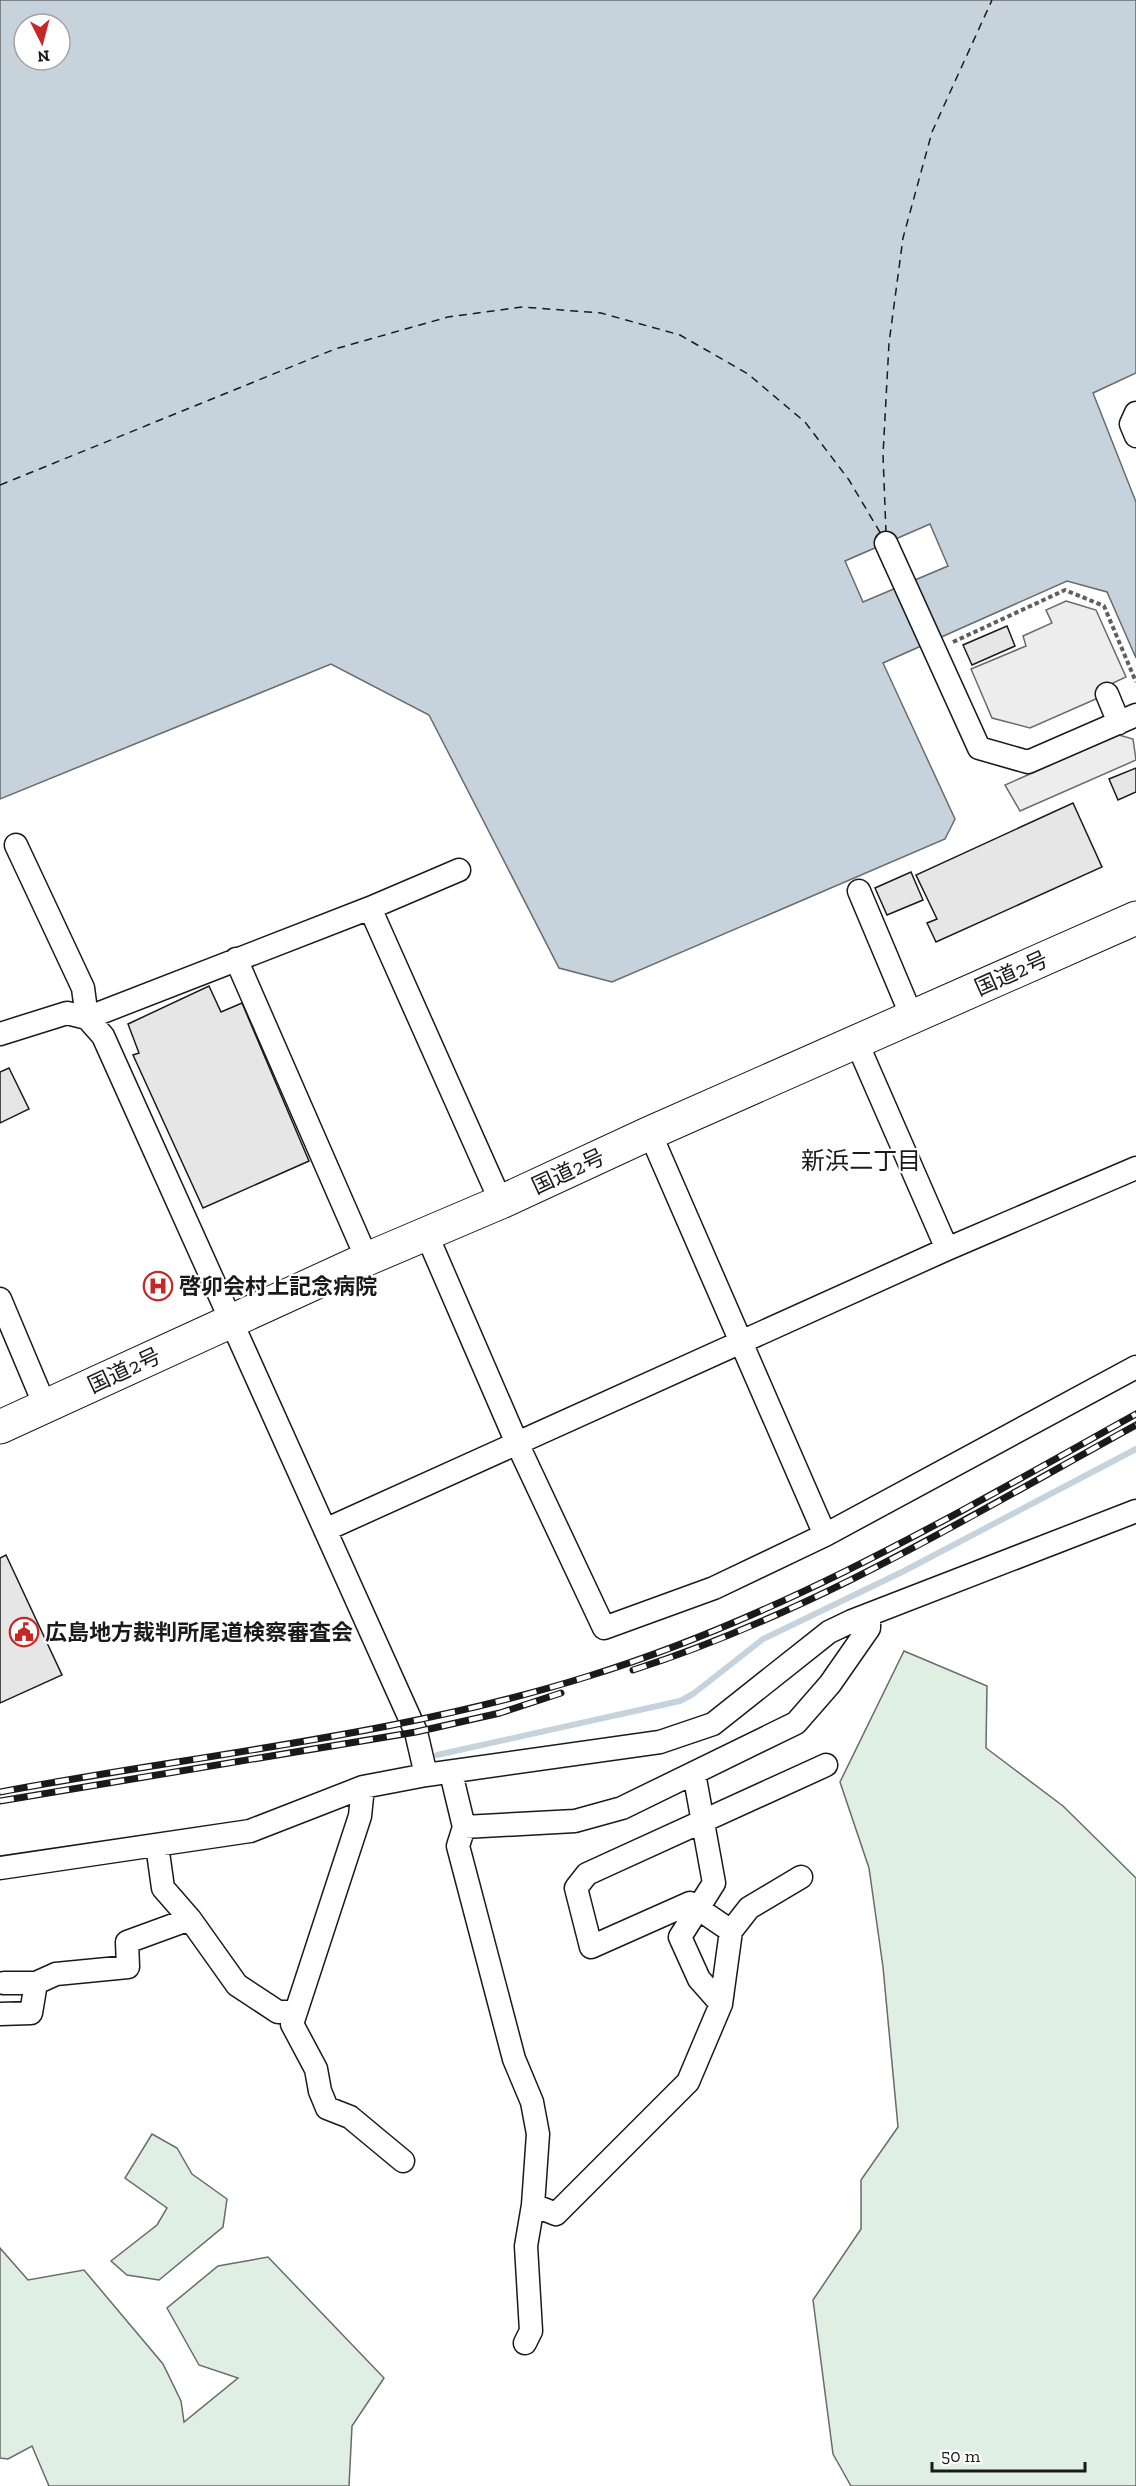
<svg xmlns="http://www.w3.org/2000/svg" width="1136" height="2486" viewBox="0 0 1136 2486" font-family="'Zilla Slab','Noto Sans JP',serif">
	<style>
		.green { fill: #e0efe3; stroke: #6a6a6a; stroke-width: 1.5 }
		.parking { fill: #ededed; stroke: #6a6a6a; stroke-width: 1.5 }
		.water { fill: #c6d2dc; stroke: #6a6a6a; stroke-width: 1.5; fill-rule: evenodd }
		.pier { fill: #fff; stroke: #6a6a6a; stroke-width: 1.5 }
		.lines { fill: none; stroke-linecap: round; stroke-linejoin: round }
		.stream { stroke: #c6d2dc; stroke-width: 6 }
		.ferry { stroke: #1a1a1a; stroke-width: 1.5; stroke-dasharray: 8 6; stroke-linecap: butt }
		.building { fill: #e6e6e6; stroke: #1a1a1a; stroke-width: 1.5 }
		.minor-casing { stroke: #1a1a1a; stroke-width: 25 }
		.highway-casing { stroke: #1a1a1a; stroke-width: 35 }
		.path { stroke: #5f5f5f; stroke-width: 4; stroke-dasharray: 4.5 3; stroke-linecap: butt }
		.minor { stroke: #fff; stroke-width: 22 }
		.highway { stroke: #fff; stroke-width: 33 }
		.rail-casing { stroke: #1a1a1a; stroke-width: 7 }
		.rail { stroke: #fff; stroke-width: 4.5; stroke-dasharray: 14; stroke-linecap: butt }
		.labels { text-anchor: middle; stroke-width: 4.5; stroke-linejoin: round; paint-order: stroke }
		.street-label { font-size: 22px; fill: #1a1a1a; stroke: #fff }
		.poi-label { font-size: 22px; font-weight: bold; fill: #1a1a1a; stroke: #fff; text-anchor: start }
		.neighbourhood-label { font-size: 24px; fill: #1a1a1a; stroke: #fff }
	</style>
	<rect width="100%" height="100%" fill="#fff"/>
	<path class="green" d="M904,1651L987,1686L986,1748L1063,1806L1136,1878V2486H851L833,2454L813,2300L861,2229V2180L898,2127L883,1967L869,1868L840,1782Z
		M152,2134L177,2148L192,2174L227,2199L223,2227L159,2280L127,2275L111,2261L157,2225L167,2208L125,2178Z
		M0,2248L28,2280L84,2270L163,2364L181,2401L184,2422L238,2378L199,2365L167,2308L218,2266L268,2257L384,2378L352,2426L349,2486H49L32,2446L8,2459L0,2458Z"/>
	<path class="parking" d="M1066,601L1096,610L1126,677L1113,683L1114,691L1030,728L992,718L971,669L1026,646L1023,636L1052,623L1046,610Z
		M1119,735L1133,739L1136,760L1020,811L1005,785Z"/>
	<path class="water" d="M0,0H1136V373L1093,393L1136,502V658L1107,592L1067,581L883,663L955,819L945,839L612,982L559,968L429,715L331,664L0,799ZM24,24H60V60H24Z"/>
	<path class="pier" d="M930,524L948,566L863,602L845,561Z"/>
	<g class="lines">
		<path class="stream" d="M437,1755L680,1701L693,1694L763,1639L904,1571L1136,1449"/>
		<path class="ferry" d="M0,485L335,349L448,317L522,307L601,313L680,335L748,374L805,422L849,480L881,534
			M886,533L883,455L889,343L903,238L932,132L992,0"/>
	</g>
	<path class="building" d="M1007,626L1015,646L972,665L963,645Z
		M1136,768V792L1118,800L1109,779Z
		M1073,803L1102,867L936,942L927,923L937,919L916,875Z
		M911,872L923,900L887,915L875,888Z
		M209,986L221,1012L242,1003L309,1161L203,1208L133,1055L139,1053L128,1024Z
		M9,1068L29,1109L0,1123V1072Z
		M6,1555L62,1675L0,1703V1558Z"/>
	<g class="lines">
		<g class="minor-casing">
			<path id="minor" d="M1136,413L1131,424L1136,436
				M886,543L979,748L1028,762L1136,715
				M1107,694L1119,723
				M16,845L83,988L87,1018L370,908L459,870
				M859,891L912,1017
				M370,908L501,1202
				M236,959L367,1259
				M0,1034L67,1013L87,1018L103,1036L416,1732L426,1775
				M857,1043L947,1249
				M650,1133L825,1535
				M426,1233L516,1441L604,1628L714,1588L825,1535L1136,1367
				M0,1299L45,1406
				M325,1530L947,1249L1136,1168
				M451,1773L464,1827L458,1846L514,2059L532,2102L538,2134L533,2205L526,2246L531,2331L525,2343
				M363,1787L360,1816L292,2024L316,2069L320,2091L327,2108L350,2117L403,2161
				M464,1827L575,1821L622,1808L796,1723L830,1684L869,1628V1615
				M157,1845L163,1888L190,1919L237,1985L278,2012H295
				M0,1868L250,1831L363,1787L426,1775L660,1742L713,1724L829,1632L852,1621L1136,1511
				M731,1931L690,1903L591,1947L576,1888L587,1874L826,1765
				M4,1983H36L56,1974L128,1967L127,1942L190,1919
				M721,2004L731,1931L749,1908L801,1877
				M0,2014L31,2013L36,1983
				M533,2205L556,2214L688,2082L721,2004L699,1979L680,1937L714,1883L694,1773"/>
		</g>
		<g class="highway-casing">
			<path id="highway" d="M0,1427L367,1259L501,1202L650,1133L1136,918"/>
		</g>
		<path class="path" d="M953,642L1065,590L1104,606L1136,682"/>
		<use href="#minor" class="minor"/>
		<use href="#highway" class="highway"/>
		<g class="rail-casing">
			<path id="rail" d="M633,1670C812,1613 972,1515 1136,1425
				M0,1792C197,1755 397,1736 589,1676C783,1616 960,1512 1136,1414
				M0,1801L416,1732L500,1713L561,1693"/>
		</g>
		<use href="#rail" class="rail"/>
	</g>
	<defs>
		<g id="hospital-ring" transform="scale(1.5)"><circle r="9.5" fill="#fff" stroke="#c62828" stroke-width="1.5"/><path d="M-5-5h3v3.5h4V-5h3V5h-3V1.5h-4V5h-3Z" fill="#c62828"/></g>
		<g id="civic-ring" transform="scale(1.5)"><circle r="9.5" fill="#fff" stroke="#c62828" stroke-width="1.5"/><path d="M-.6-6.5H3V-4.5H.6V-3L4-1V1h2V6H-6V1h2V-1L-.6-3ZM-1.2 2.5V6h2.4V2.5Z" fill="#c62828"/></g>
	</defs>
	<g fill-rule="evenodd">
		<use href="#hospital-ring" x="158" y="1286"/>
		<use href="#civic-ring" x="24" y="1632"/>
	</g>
	<g class="labels">
		<g class="street-label">
			<text transform="translate(1011 973) rotate(-24)" y="8">国道2号</text>
			<text transform="translate(568 1171) rotate(-25)" y="8">国道2号</text>
			<text transform="translate(124 1370) rotate(-25)" y="8">国道2号</text>
		</g>
		<g class="poi-label">
			<text x="179" y="1294">啓卯会村上記念病院</text>
			<text x="45" y="1640">広島地方裁判所尾道検察審査会</text>
		</g>
		<g class="neighbourhood-label">
			<text x="861" y="1169">新浜二丁目</text>
		</g>
	</g>
	<g transform="translate(42 42) rotate(174)"><circle r="28" fill="#ffffff" stroke="#a3a3a3" stroke-width="1.5"/>
	<path d="M0-4.5L10 22L0 15L-10 22Z" fill="#c62828"/>
	<text y="-9" font-size="16" font-weight="bold" text-anchor="middle" fill="#1a1a1a">N</text>
	</g>
	<path d="M932 2462v9h153v-9" fill="none" stroke="#1a1a1a" stroke-width="3"/>
	<text x="941" y="2462" font-size="18" fill="#1a1a1a" stroke="#ffffff" stroke-width="4.5" paint-order="stroke">50 m</text>
</svg>
